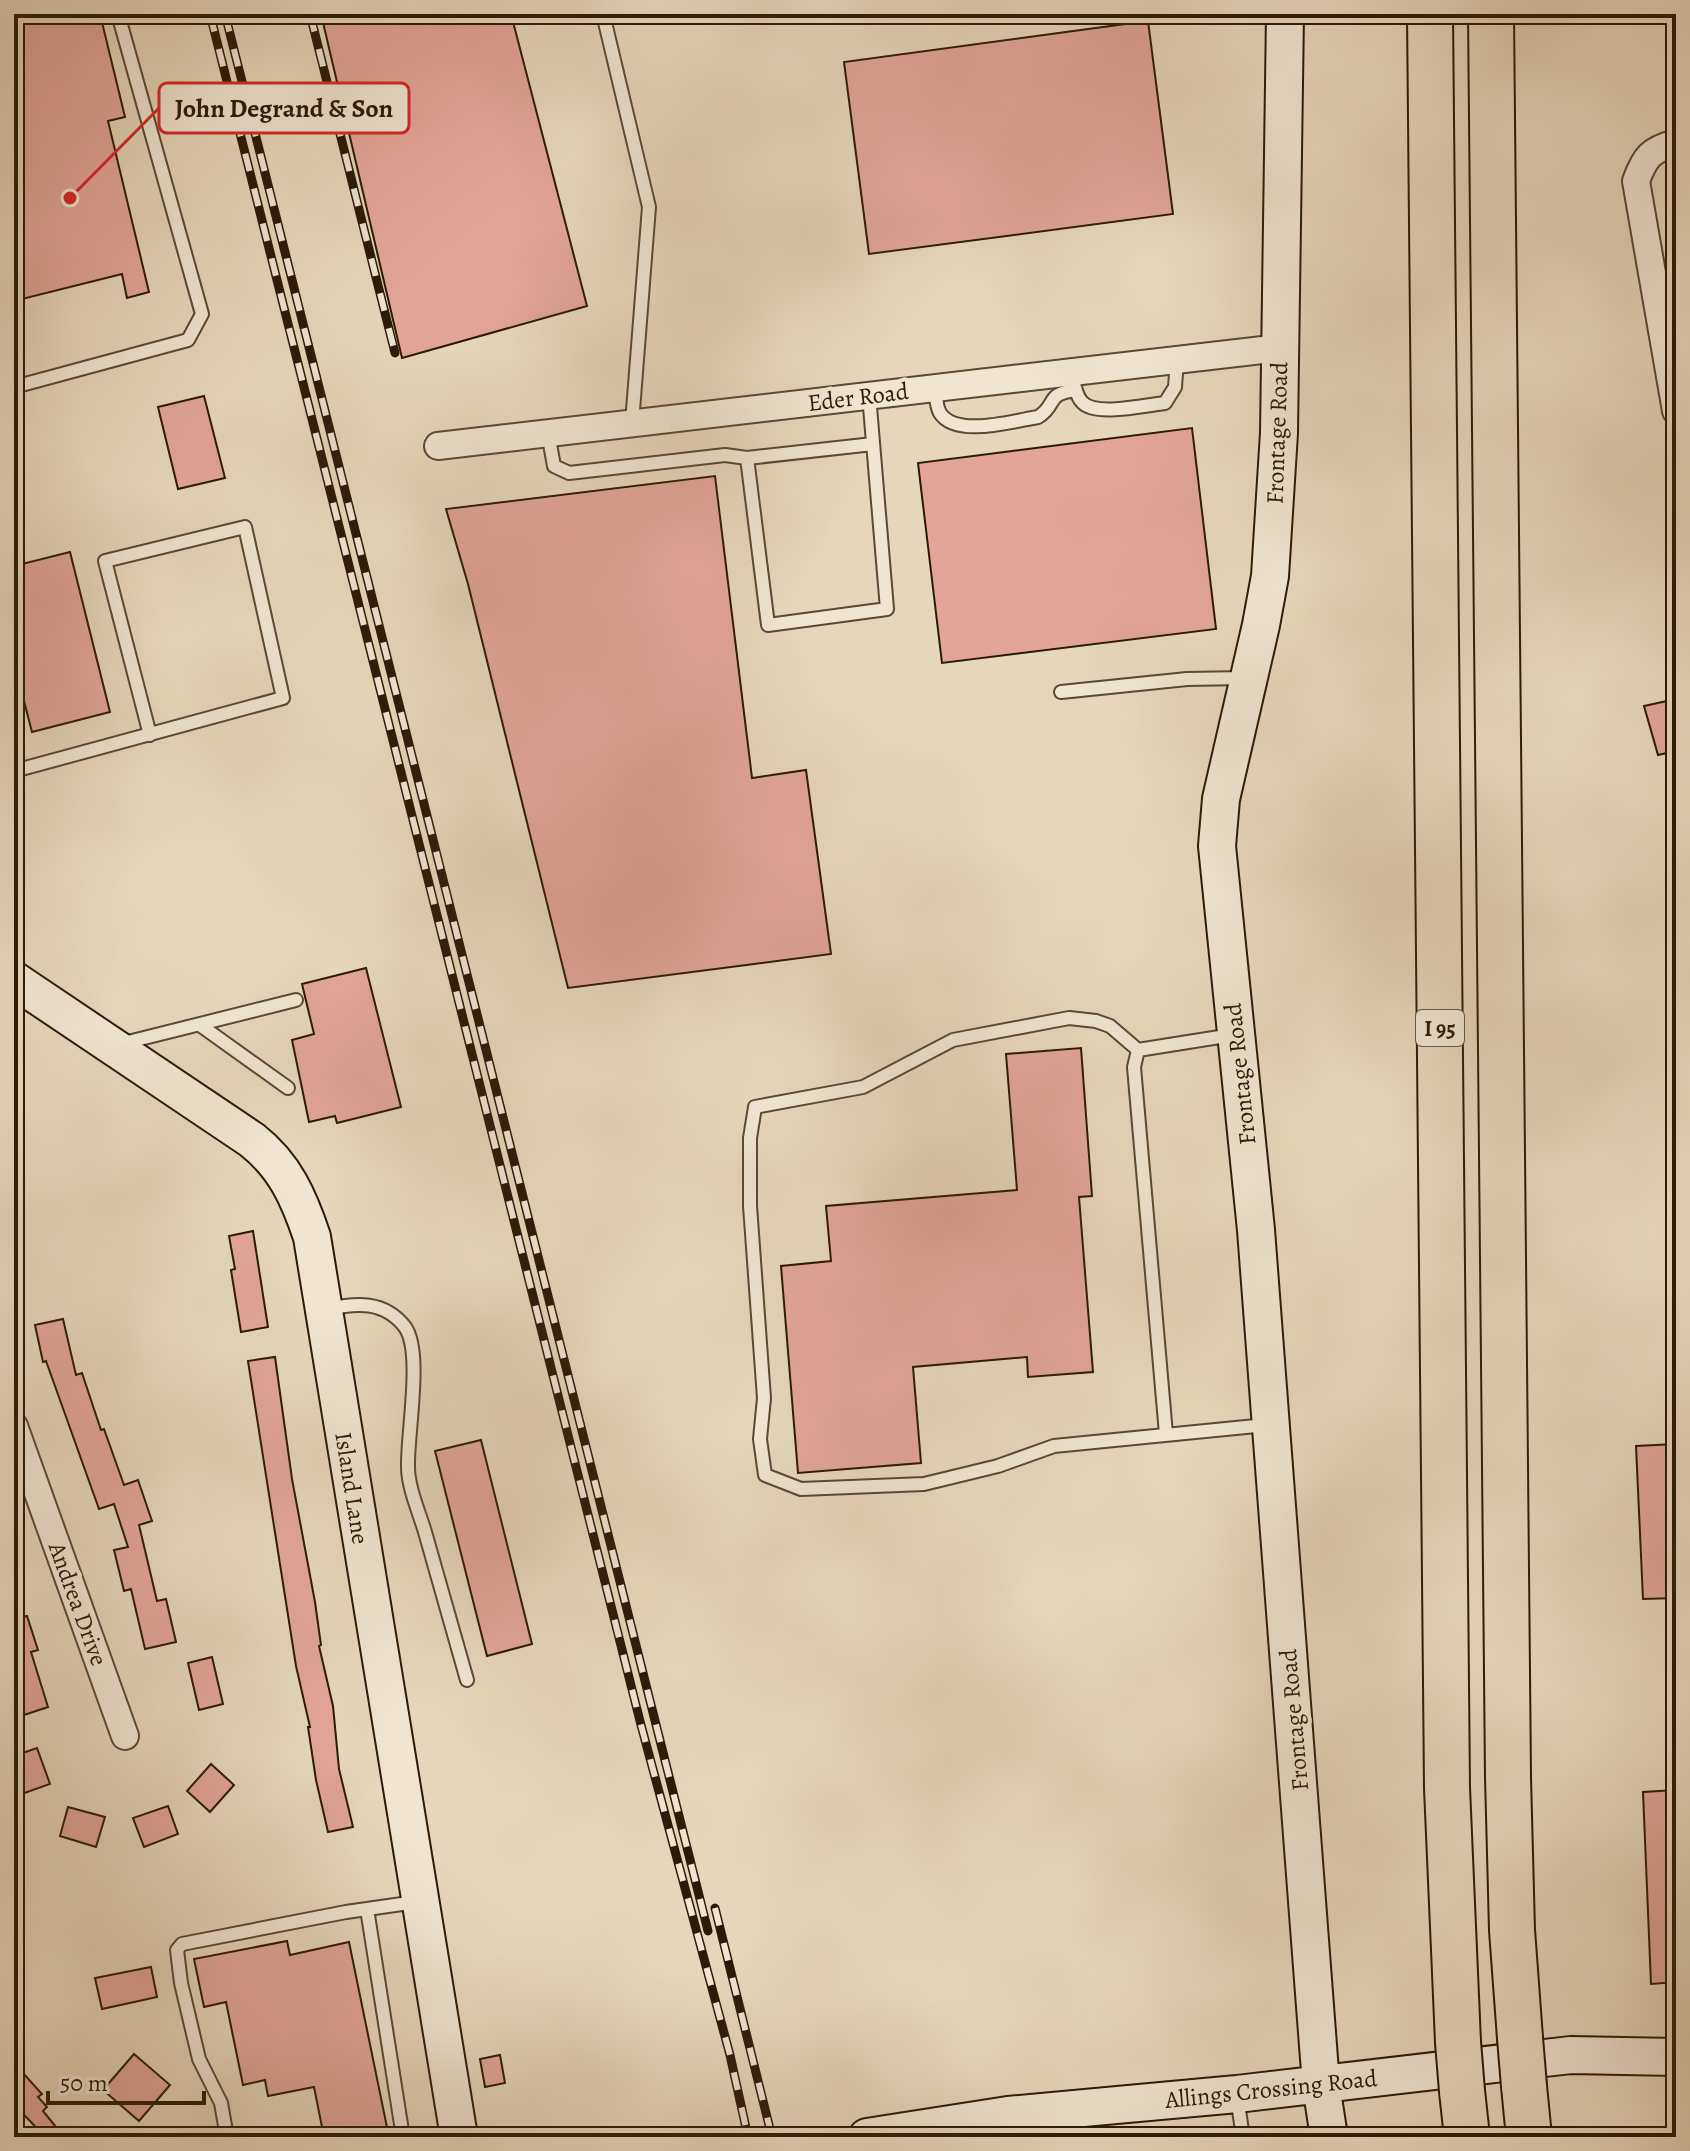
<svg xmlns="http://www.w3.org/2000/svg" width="1690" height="2151" viewBox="0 0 1690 2151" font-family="Alegreya,serif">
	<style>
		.building { fill: #e2a597; stroke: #2c1a06; stroke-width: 2 }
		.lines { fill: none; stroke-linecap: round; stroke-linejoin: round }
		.lane-casing { stroke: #5a4933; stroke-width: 16 }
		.street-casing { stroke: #5a4933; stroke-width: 30 }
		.secondary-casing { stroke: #2c1a06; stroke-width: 40 }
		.highway-casing { stroke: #2c1a06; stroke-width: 48 }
		.lane { stroke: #efe5d2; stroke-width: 12 }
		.street { stroke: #efe5d2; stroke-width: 26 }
		.secondary { stroke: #efe5d2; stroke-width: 36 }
		.highway { stroke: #e6d7ba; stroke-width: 44 }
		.rail-casing { stroke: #2c1a06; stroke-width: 9 }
		.rail { stroke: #efe5d2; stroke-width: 6; stroke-dasharray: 18; stroke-linecap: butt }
		.highway-bridge-casing { stroke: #2c1a06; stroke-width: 48; stroke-linecap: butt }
		.highway-bridge { stroke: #e6d7ba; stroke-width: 44 }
		.labels { text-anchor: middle; stroke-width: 8; stroke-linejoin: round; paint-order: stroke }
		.shield { fill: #efe5d2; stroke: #665743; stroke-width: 2 }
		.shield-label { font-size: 22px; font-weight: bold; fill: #2c1a06 }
		.street-label { font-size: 24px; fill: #2c1a06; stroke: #efe5d2 }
		.leader { fill: none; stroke: #d62828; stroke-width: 3 }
		.callout-dot { fill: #d62828; stroke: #efe5d2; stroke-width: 3 }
		.callout { fill: #efe5d2; stroke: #d62828; stroke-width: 3 }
		.callout-label { font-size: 26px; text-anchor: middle; font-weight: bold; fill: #2c1a06 }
	</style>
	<rect width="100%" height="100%" fill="#e6d7ba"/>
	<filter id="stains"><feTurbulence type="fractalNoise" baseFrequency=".0025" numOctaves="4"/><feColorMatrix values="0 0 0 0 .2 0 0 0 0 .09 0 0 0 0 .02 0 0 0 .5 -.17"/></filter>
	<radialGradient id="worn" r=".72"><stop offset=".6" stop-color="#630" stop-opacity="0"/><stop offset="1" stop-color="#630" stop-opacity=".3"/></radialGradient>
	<path class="building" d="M14,14H100L125,117L108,121L149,292L127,298L122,274L14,301Z
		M321,14H511L587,306L402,358Z
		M1148,21L1173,214L869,254L844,62Z
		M204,396L225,478L178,489L158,407Z
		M1192,428L1216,629L942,663L918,463Z
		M715,476L752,778L806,770L831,954L568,988L468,584L446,509Z
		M70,552L110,712L32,732L14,662V566Z
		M1667,701L1676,751L1658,755L1644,706Z
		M366,968L401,1107L337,1123L335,1116L309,1122L292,1040L314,1034L302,984Z
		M1081,1048L1092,1196L1079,1197L1093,1372L1028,1377L1027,1357L913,1367L921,1463L798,1473L781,1266L831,1261L826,1206L1017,1190L1006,1054Z
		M253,1231L268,1327L241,1332L231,1270L235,1269L229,1236Z
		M63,1319L76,1375L82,1373L101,1430L104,1429L124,1485L138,1480L152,1521L139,1525L157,1601L166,1599L176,1642L145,1649L131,1589L124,1591L114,1550L128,1547L114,1504L99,1509L46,1361L43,1362L35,1325Z
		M275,1357L292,1479L315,1602L321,1645L319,1646L333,1706L339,1769L353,1827L328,1832L316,1780L308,1727H310L296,1666L248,1361Z
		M481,1440L532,1644L487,1656L435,1451Z
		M1676,1444V1598L1643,1599L1636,1446Z
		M14,1612H17L19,1618L27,1616L38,1650L31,1652L48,1707L18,1717L14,1704Z
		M212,1657L223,1704L199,1710L188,1663Z
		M37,1748L50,1784L19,1795L14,1780V1756Z
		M211,1764L234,1785L210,1812L187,1791Z
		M1676,1790V1982L1651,1984L1643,1792Z
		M168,1806L178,1834L144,1847L133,1818Z
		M68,1807L105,1817L96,1847L60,1836Z
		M287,1941L290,1955L349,1942L389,2137H324L314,2087L268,2096L265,2080L243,2085L226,2002L204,2007L194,1959Z
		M151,1967L157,1997L102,2009L95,1978Z
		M134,2054L170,2085L139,2121L103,2090Z
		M500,2055L505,2083L485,2087L480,2059Z
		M14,2063L42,2094L38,2097L47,2107L43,2111L56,2127L45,2137L14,2104Z"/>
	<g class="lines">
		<g class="lane-casing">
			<path id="lane" d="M603,14L649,207L632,423
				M1074,384C1076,390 1077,397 1082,402C1095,417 1146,405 1165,403L1175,387L1177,360
				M14,387L188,340L202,314L118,14
				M935,388C936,396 936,406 940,413C956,438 1013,421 1038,417C1058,405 1044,394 1076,390
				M548,433L554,466L569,473L725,455L747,458L768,625L887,609L869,395
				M747,458L873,444
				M1061,692L1187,679L1244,678
				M14,771L283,698L245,527L105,561L150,735
				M200,1025L288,1088
				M120,1044L296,1000
				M1138,1050L1110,1026L1096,1021L1069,1018L953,1040L863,1087L755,1107L750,1138V1206L764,1398L760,1439L765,1475L801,1489L924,1484L998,1466L1054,1446L1266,1425
				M327,1309C356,1303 384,1300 405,1327C423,1352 407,1434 408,1467C408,1487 419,1512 425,1532C439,1581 453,1630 467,1680
				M1166,1434L1134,1067L1138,1050L1232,1035
				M367,1909L403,2137
				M1237,2097L1243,2137
				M227,2137L221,2103L199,2059L181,1983L177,1950L182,1944L346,1912L416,1902"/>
		</g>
		<g class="street-casing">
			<path id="street" d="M1676,143C1650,150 1645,157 1636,181L1676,411
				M438,446L1279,348
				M14,1426L125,1736"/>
		</g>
		<g class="secondary-casing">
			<path id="secondary" d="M1285,14L1279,433L1270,576L1261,625L1221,799L1217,846L1256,1230L1321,2085L1329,2137
				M14,980L252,1140C285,1166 299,1198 312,1237L459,2137
				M867,2137L1008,2115L1237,2094L1571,2055L1676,2057"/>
		</g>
		<g class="highway-casing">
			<path id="highway" d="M1430,14L1447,1788L1458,2042
				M1491,14L1508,1777L1512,1930L1520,2038
				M1524,2086L1529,2137
				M1462,2091L1467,2137"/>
		</g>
		<use href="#lane" class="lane"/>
		<use href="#street" class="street"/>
		<use href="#secondary" class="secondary"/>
		<use href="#highway" class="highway"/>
		<g class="rail-casing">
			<path id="rail" d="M210,14L641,1725L730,2055L748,2137
				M225,14L708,1931
				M310,14L395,353
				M715,1908L772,2137"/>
		</g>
		<use href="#rail" class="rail"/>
		<g class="highway-bridge-casing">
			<path id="highway-bridge" d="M1520,2038L1524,2086
				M1458,2042L1462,2091"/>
		</g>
		<use href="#highway-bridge" class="highway-bridge"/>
	</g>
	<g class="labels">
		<rect class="shield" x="1416" y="1010" width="48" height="36" rx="6"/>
		<g class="shield-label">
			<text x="1440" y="1036">I 95</text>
		</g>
		<g class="street-label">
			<text transform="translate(858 397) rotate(-7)" y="8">Eder Road</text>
			<text transform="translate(1277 433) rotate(-88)" y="8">Frontage Road</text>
			<text transform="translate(1240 1074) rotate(-96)" y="8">Frontage Road</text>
			<text transform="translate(352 1488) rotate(81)" y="8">Island Lane</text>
			<text transform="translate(78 1604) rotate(70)" y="8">Andrea Drive</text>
			<text transform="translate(1294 1720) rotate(-95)" y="8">Frontage Road</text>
			<text transform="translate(1271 2089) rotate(-6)" y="8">Allings Crossing Road</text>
		</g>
	</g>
	<path class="leader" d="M70 198L159 108"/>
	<circle class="callout-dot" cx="70" cy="198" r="8"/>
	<rect class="callout" x="159" y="83" width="250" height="50" rx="8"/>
	<g class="callout-label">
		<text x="284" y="117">John Degrand &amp; Son</text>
	</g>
	<rect width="1690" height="2151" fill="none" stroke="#e6d7ba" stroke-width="48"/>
	<rect x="16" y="16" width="1658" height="2119" fill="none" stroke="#2c1a06" stroke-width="4"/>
	<rect x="24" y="24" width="1642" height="2103" fill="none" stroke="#2c1a06" stroke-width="2"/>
	<path d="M48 2091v12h156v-12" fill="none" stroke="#2c1a06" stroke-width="4"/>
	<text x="60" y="2091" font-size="24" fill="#2c1a06" stroke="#efe5d2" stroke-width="6" paint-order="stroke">50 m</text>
	<rect width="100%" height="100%" filter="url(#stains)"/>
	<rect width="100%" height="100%" fill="url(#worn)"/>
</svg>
